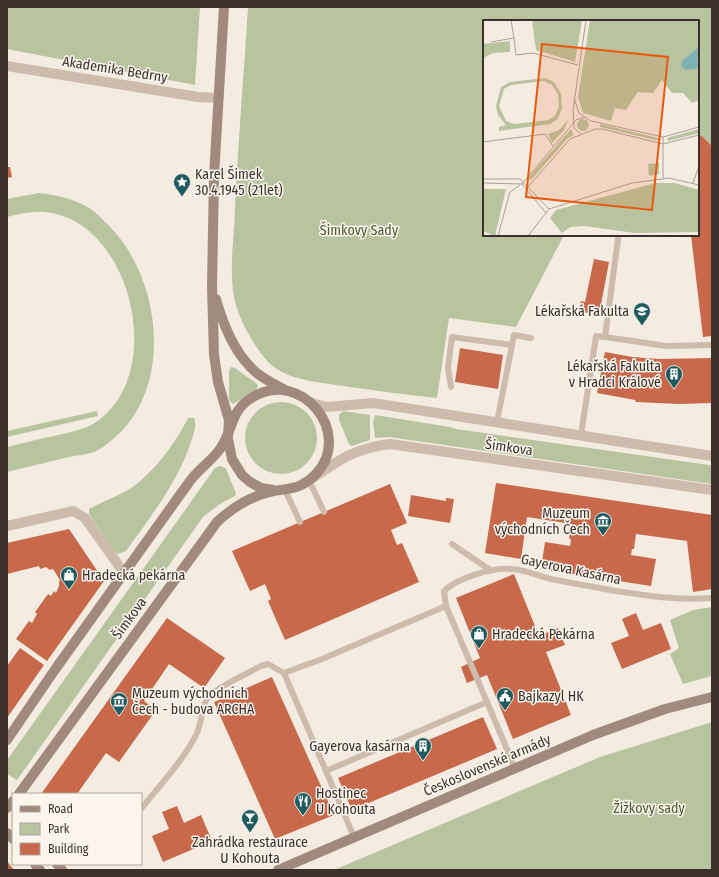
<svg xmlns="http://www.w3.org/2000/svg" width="719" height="877" viewBox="0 0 719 877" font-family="'Fira Sans Condensed',sans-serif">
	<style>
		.green { fill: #b8c4a0 }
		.building { fill: #c8694b }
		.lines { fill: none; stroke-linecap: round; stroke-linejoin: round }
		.lane { stroke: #cdbbac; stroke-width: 6 }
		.street { stroke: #cdbbac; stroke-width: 10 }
		.secondary { stroke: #a18a7d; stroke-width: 10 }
		.labels { text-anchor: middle; stroke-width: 3; stroke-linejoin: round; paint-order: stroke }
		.street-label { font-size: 14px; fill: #3b302b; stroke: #fbf5ee }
		.poi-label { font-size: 14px; fill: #3b302b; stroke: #fbf5ee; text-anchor: start }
		.park-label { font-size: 14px; fill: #4a5a2e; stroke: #fbf5ee }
		.inset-road { fill: none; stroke: #aaa098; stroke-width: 1 }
		.view { fill: #e8590c; fill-opacity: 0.15; stroke: #e8590c; stroke-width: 2 }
		.inset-edge { fill: none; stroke: #3b302b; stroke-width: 2 }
	</style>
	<rect width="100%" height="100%" fill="#f4ebe1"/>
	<path class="green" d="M7,7H200L195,85L7,49Z
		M248,7H712V146L701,135L698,140V21H484V235H564L516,327L449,318L437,398C408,395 379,391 350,387C327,383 294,382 274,367C258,355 237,317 234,297C229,269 234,238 235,209C238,142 244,74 248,7Z
		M39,193C58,195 74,199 91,209C99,215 106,223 113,230C162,284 173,389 113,439C109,443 101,449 96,451C88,455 78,455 69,457C48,462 28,467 7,472V447C23,443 38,439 54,436C70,432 86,430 99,420C165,371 132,228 52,213C36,210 22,213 7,217V199Z
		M231,367L235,368L257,384L258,386L256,391L233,404L229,400V371Z
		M245 438a36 36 0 1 1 72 0a36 36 0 1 1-72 0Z
		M97,411L98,416L7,437V431Z
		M343,411L370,415V440L352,446L349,444L339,420V415Z
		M375,415L450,427L456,429L709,465L712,466V484L389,437L375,438L373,422Z
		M188,418H194C197,425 194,433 192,439C179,481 151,516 126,551L118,554L114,551L89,514V509C101,502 114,498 126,491C151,477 175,444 188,418Z
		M219,466L224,467L226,469L236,493L235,496L220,504L203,517L17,780L7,774V760L215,468Z
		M712,607V676L683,684L670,654L679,648L670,620L693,610Z
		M712,722V870H334L600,757Z"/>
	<path class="building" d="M701,135L712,146V336L703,337L691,235H698V140Z
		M7,167H10L12,177L7,178Z
		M594,259L609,262L599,315L578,311L581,301L585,302Z
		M460,348L503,355L498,389L455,382Z
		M605,352L632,357L660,359L712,358V403L679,404L636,402L635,400L597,393Z
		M496,483L712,515V589L693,592L687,541L636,534L634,549H632L631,555L656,559L651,586L541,569L545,542L570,546L571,539H569L572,524L527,517L521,559L485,553Z
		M390,484L407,523L391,530L397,545L402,543L419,582L285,640L268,601L271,599L265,584L250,591L232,551Z
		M411,495L446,501V498L454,499L450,523L408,516Z
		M69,529L104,581L47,661L16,639L29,621L32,623L37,614L35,612L48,594L51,596L54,591L56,593L59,586V582L60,580L53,569L50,570L46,567L40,569L39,566L7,574V543Z
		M514,574L539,636L558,628L565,645L546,652L571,715L513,739L487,675L467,683L461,667L480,658L456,598Z
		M636,613L643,630L661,623L671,649L622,669L611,643L629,636L622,619Z
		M167,618L225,658L204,688L169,664L144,701L156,710L119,762L106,753L77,794H41Z
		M20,648L44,665L7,718V666Z
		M272,677L334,815L275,839L214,702Z
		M483,717L497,749L352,810L338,778Z
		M177,806L184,823L201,815L212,841L163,862L152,836L169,829L162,812Z
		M7,861L14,870H7Z"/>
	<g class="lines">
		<path class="lane" d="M618,239L605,337L666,346L712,345
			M451,387L448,368L452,337L512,345
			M497,422L514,335L531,338
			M581,435L596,336L605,337
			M309,480L324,512
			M285,490L300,522
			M452,544L490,570
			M446,606L322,659L284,673L326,771L487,702L446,606L444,591C457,578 493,567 512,569C527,570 541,577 556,580C574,584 592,586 610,590C644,595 677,601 712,598
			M487,702L515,768
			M326,771L354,837
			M141,809C159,786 183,761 196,735C202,723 201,708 208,697C212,691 251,671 261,666L268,664L284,673"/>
		<path class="street" d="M7,66L198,97L219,98
			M312,403L326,407L373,403L712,456
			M314,477C342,458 357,448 390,444L712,490
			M7,526L73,511L85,518L124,573"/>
		<path class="secondary" d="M224,7L214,176L212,286L214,355L218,382L229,420L228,439L232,459L242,475L250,482L261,488L273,490
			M216,299C224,327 235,355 258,374C266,380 276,385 285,390
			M7,740L54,671L182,492C186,487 190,480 195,475C203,466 213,459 220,449C234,430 229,411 253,397C301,368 354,433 316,474C299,492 286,487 266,493C248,498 230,510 217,522L19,794
			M7,808L13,801
			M7,833L13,839
			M35,864L40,870
			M57,864L62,870
			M278,870L593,735L665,709L712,697"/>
	</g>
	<defs>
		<g id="sight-pin" transform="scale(0.9)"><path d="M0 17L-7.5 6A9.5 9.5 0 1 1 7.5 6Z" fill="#1f5a5e" stroke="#fbf5ee"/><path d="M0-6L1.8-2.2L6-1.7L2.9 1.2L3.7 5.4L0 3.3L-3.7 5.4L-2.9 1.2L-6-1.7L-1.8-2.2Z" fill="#fff"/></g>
		<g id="university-pin" transform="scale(0.9)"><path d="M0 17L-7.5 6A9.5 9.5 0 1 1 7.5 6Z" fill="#1f5a5e" stroke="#fbf5ee"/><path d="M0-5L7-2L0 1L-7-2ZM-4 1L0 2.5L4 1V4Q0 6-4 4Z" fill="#fff"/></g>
		<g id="building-pin" transform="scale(0.9)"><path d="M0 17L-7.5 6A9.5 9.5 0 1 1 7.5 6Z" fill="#1f5a5e" stroke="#fbf5ee"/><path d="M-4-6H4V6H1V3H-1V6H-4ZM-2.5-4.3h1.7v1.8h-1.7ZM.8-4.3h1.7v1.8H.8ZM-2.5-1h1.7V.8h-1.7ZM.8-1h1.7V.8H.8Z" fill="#fff"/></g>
		<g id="museum-pin" transform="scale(0.9)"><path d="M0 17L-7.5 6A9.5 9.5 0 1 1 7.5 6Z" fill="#1f5a5e" stroke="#fbf5ee"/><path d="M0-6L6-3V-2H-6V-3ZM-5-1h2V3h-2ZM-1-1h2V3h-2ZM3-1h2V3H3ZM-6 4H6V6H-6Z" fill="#fff"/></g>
		<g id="shop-pin" transform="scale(0.9)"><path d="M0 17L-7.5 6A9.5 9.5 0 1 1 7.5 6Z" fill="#1f5a5e" stroke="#fbf5ee"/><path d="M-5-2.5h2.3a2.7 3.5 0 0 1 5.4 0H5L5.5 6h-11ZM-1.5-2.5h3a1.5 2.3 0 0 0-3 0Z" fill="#fff"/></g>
		<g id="civic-pin" transform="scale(0.9)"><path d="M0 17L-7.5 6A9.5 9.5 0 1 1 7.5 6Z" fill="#1f5a5e" stroke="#fbf5ee"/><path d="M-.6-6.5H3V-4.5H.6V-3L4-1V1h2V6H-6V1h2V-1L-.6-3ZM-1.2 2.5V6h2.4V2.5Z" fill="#fff"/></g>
		<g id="restaurant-pin" transform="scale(0.9)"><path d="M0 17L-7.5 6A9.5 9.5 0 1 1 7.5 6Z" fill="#1f5a5e" stroke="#fbf5ee"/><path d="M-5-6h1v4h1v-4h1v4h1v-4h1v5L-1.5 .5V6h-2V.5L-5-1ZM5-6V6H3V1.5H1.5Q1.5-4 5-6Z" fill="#fff"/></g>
		<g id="bar-pin" transform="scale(0.9)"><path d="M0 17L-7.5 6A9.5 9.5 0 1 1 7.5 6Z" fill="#1f5a5e" stroke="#fbf5ee"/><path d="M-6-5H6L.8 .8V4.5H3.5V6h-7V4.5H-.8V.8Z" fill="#fff"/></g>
	</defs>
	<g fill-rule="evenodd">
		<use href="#sight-pin" x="182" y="182"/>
		<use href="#university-pin" x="642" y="311"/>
		<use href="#building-pin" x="674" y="374"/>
		<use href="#museum-pin" x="603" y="521"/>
		<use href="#shop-pin" x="69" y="575"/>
		<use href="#shop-pin" x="479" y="634"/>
		<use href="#civic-pin" x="505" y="696"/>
		<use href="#museum-pin" x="119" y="701"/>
		<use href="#building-pin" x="423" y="746"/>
		<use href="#restaurant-pin" x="303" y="801"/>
		<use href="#bar-pin" x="250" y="818"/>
	</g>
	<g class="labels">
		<g class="street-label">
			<text transform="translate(115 69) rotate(9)" y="5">Akademika Bedrny</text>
			<text transform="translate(509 447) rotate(8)" y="5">Šimkova</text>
			<text transform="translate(571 569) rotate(12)" y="5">Gayerova Kasárna</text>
			<text transform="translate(129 618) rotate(-54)" y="5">Šimkova</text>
			<text transform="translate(487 765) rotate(-23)" y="5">Československé armády</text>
		</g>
		<g class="poi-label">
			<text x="195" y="179">Karel Šimek<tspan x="195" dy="16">30.4.1945 (21let)</tspan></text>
			<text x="629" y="316" text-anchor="end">Lékařská Fakulta</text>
			<text x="661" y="371" text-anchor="end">Lékařská Fakulta<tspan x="661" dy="16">v Hradci Králové</tspan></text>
			<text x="590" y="518" text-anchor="end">Muzeum<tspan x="590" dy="16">východních Čech</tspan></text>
			<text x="82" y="580">Hradecká pekárna</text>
			<text x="492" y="639">Hradecká Pekárna</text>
			<text x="132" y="698">Muzeum východních<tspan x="132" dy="16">Čech - budova ARCHA</tspan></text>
			<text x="518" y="701">Bajkazyl HK</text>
			<text x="410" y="751" text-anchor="end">Gayerova kasárna</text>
			<text x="316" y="798">Hostinec<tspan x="316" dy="16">U Kohouta</tspan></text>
			<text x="250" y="847" text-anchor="middle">Zahrádka restaurace<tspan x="250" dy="16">U Kohouta</tspan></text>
		</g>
		<g class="park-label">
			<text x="359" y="235">Šimkovy Sady</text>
			<text x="649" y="813">Žižkovy sady</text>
		</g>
	</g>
	<g transform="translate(483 20)">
		<rect width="216" height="216" fill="#f4ebe1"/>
		<path d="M49,0H99L92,42L53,30ZM107,0H216V80L209,83L200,73H189L179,60L170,73L155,72L143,90L132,88L128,101L100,93L95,77ZM27,21V32L10,33L0,38V24ZM62,58L71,62L78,74L79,89L74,100L67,104L16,111V107L23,105L15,95L13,86L18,67L27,62ZM61,61L69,65L75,74L76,87L72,96L65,100L32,104L23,101L16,86L21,69L28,65ZM94 105a6 6 0 1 1 12 0a6 6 0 1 1-12 0ZM85,100L81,110L69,123L65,114L76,110ZM117,104L175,118L177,121L117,107ZM88,109L91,115L85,118L48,160L45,158ZM216,109V113L185,121L184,118ZM176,143V154L166,156L165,144ZM172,163H192L216,170L215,212L152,213L101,206L87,207L79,213L67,198L73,190ZM0,169H23L12,216L0,211Z" fill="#b8c4a0" fill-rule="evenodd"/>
		<path d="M216,27V48L203,50L198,46L199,41Z" fill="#7fb0b2"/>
		<path class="inset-road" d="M31,18L33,35L50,33L95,45M8,22L31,18L28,0M91,78L96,93L108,101L180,117L216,107M98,114L91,108L90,90L103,0M0,122L62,114L70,126M180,158V117M0,159H37L66,189M0,163L39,164L63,193M210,163L216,146M39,164L93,100L102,97M44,168L87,119L112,109H119L180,124L216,115M15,216L27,172L37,165M45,216L66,189L149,163L186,158L216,165"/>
		<path class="view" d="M59,24L185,37L169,190L43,177Z"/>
		<rect width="216" height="216" class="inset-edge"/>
	</g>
	<rect width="719" height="877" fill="none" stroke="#3b302b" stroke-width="16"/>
	<rect x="12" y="793" width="130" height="72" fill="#fbf5ee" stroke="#aea6a0"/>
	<rect x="20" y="806" width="20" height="6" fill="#a18a7d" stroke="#aea6a0"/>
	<text x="48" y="813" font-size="12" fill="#3b302b">Road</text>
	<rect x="20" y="823" width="20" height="12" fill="#b8c4a0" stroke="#aea6a0"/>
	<text x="48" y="833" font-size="12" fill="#3b302b">Park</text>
	<rect x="20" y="843" width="20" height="12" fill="#c8694b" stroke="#aea6a0"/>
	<text x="48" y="853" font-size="12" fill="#3b302b">Building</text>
</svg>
